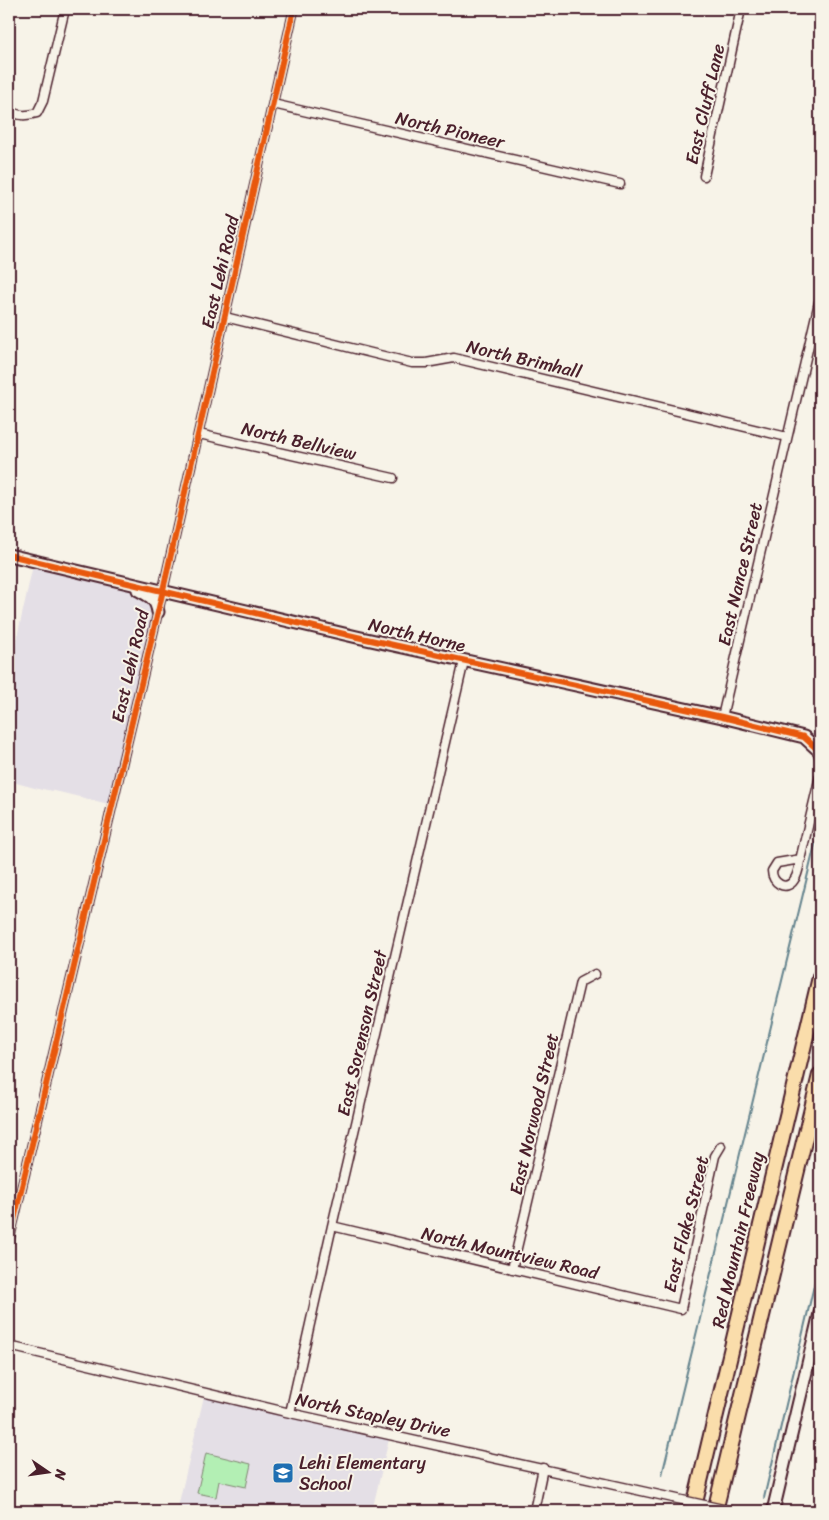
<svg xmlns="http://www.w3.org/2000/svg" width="829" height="1520" viewBox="0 0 829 1520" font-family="Sriracha,sans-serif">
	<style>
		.built { fill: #e4dfe6 }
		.green { fill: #b3efb4; stroke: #7e8770 }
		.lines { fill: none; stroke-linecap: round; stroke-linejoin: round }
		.stream { stroke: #65848e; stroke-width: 2 }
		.street-casing { stroke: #4a1f2b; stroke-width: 11 }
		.secondary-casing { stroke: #4a1f2b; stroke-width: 15 }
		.highway-casing { stroke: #4a1f2b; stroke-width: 18 }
		.street { stroke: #f7f3e8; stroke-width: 8 }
		.secondary { stroke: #f7f3e8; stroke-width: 11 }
		.highway { stroke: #faddab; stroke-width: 14 }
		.street-bridge-casing { stroke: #4a1f2b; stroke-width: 11; stroke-linecap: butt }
		.street-bridge { stroke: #f7f3e8; stroke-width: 8 }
		.cycleway-casing { stroke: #f7f3e8; stroke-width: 9 }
		.cycleway { stroke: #e8590c; stroke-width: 6 }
		.labels { text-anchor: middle; stroke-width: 4; stroke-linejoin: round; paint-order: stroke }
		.street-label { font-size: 18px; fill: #4a1f2b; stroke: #f7f3e8 }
		.poi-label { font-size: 18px; fill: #4a1f2b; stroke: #f7f3e8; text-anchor: start }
	</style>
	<rect width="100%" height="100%" fill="#f7f3e8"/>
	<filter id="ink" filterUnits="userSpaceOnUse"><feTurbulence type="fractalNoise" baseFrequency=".02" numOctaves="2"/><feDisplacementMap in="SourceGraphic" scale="10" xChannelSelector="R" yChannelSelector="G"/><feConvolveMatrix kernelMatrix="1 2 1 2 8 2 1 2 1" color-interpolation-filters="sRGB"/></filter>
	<g filter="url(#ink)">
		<path class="built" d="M34,561L163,591L113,805L59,792L42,789V790L9,781V673Z
			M205,1392L390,1435L372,1511H177Z"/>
		<path class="green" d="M206,1453L251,1464L246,1487L219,1481L216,1497L197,1493Z"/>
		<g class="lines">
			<path class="stream" d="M662,1475L820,824
				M764,1498L820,1260"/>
			<g class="street-casing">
				<path id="street" d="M273,104L620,184
					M9,109C16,117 27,116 37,113L43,101L65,9
					M704,176L741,9
					M225,317L412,363H426L454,358L787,437
					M199,434L393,478
					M722,717L820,298
					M816,748L820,758
					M801,859L777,863L772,871C772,883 786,892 794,880C799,874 799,864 801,856L820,776
					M332,1226L681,1309L715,1156L721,1146
					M9,1241L158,612L294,9
					M512,1269L580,982L595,974
					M9,1346L290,1413L673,1498
					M290,1413L332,1226L464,661
					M534,1511L543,1468"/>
			</g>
			<g class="secondary-casing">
				<path id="secondary" d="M9,555L357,637L722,717L804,737L816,748
					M138,590C149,596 156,598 158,612
					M773,1511L820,1313"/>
			</g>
			<g class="highway-casing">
				<path id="highway" d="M693,1511L820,977
					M715,1511L820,1075"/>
			</g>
			<use href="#street" class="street"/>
			<use href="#secondary" class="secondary"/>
			<use href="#highway" class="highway"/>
			<g class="street-bridge-casing">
				<path id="street-bridge" d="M673,1498L732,1511"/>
			</g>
			<use href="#street-bridge" class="street-bridge"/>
			<g class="cycleway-casing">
				<path id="cycleway" d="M9,555L357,637L722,717L804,737L816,748L820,758
					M9,1241L158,612L294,9"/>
			</g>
			<use href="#cycleway" class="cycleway"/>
		</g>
	</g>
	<defs>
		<g id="school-square" transform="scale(1.125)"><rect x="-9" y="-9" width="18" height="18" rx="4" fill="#1f6fb2" stroke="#f7f3e8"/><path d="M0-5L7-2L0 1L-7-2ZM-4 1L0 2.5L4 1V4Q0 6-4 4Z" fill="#fff"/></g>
	</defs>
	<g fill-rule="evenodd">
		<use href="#school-square" x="283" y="1473"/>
	</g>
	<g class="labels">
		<g class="street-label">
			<text transform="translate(705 104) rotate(-77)" y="6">East Cluff Lane</text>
			<text transform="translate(450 130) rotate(13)" y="6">North Pioneer</text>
			<text transform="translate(220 272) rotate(-77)" y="6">East Lehi Road</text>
			<text transform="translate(524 359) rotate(13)" y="6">North Brimhall</text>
			<text transform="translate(299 441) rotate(13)" y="6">North Bellview</text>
			<text transform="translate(740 574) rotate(-77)" y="6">East Nance Street</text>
			<text transform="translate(417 635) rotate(13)" y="6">North Horne</text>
			<text transform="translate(130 666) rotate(-77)" y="6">East Lehi Road</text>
			<text transform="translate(362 1033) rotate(-77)" y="6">East Sorenson Street</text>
			<text transform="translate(534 1114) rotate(-77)" y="6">East Norwood Street</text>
			<text transform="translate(686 1224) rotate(-76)" y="6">East Flake Street</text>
			<text transform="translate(738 1240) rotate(-77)" y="6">Red Mountain Freeway</text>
			<text transform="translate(510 1253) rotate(13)" y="6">North Mountview Road</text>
			<text transform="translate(373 1415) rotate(12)" y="6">North Stapley Drive</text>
		</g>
		<g class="poi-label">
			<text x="299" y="1469">Lehi Elementary<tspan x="299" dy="21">School</tspan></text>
		</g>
	</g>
	<rect width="829" height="1520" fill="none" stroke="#f7f3e8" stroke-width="30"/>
	<rect x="15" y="15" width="799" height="1490" fill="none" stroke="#4a1f2b" stroke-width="2" filter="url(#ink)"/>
	<g transform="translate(48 1472) rotate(103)" stroke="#f7f3e8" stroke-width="4" paint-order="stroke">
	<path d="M0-4L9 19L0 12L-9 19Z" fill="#4a1f2b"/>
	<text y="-8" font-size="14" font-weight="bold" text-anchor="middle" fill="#4a1f2b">N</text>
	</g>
</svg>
